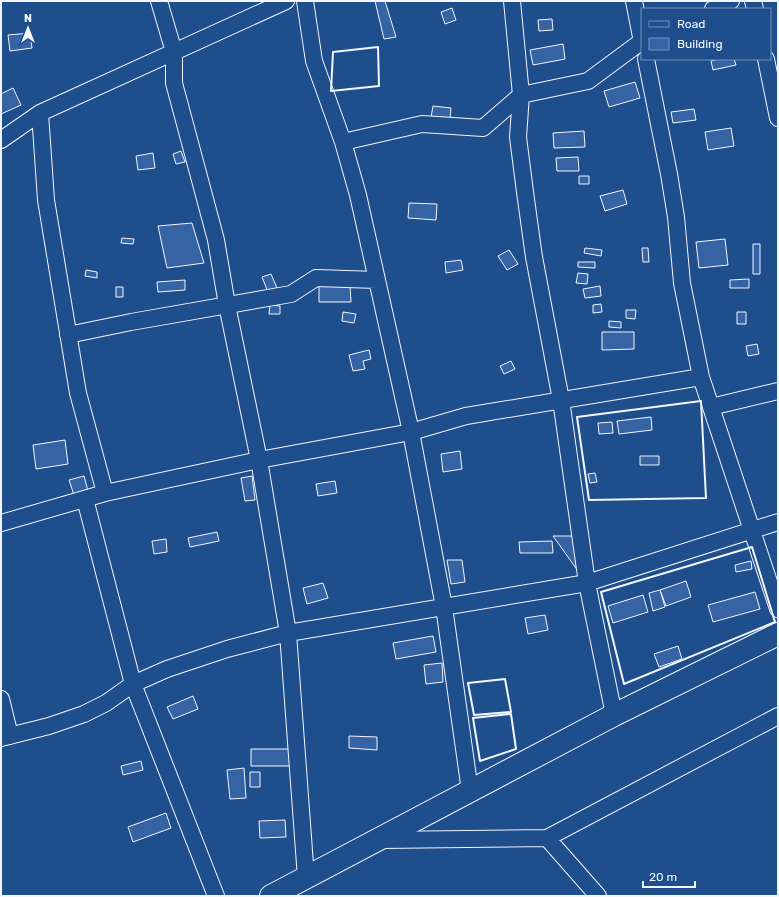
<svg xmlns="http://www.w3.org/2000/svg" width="779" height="897" viewBox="0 0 779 897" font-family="Rubik,sans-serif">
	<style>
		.building { fill: #3563a3; stroke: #f2f6ff }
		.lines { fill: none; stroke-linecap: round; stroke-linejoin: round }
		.street-casing { stroke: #f2f6ff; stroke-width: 18 }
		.secondary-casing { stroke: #f2f6ff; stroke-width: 24 }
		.street { stroke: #1f4e8c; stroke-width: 16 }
		.secondary { stroke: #1f4e8c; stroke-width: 22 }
		.wall { stroke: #f2f6ff; stroke-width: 2 }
	</style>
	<rect width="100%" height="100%" fill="#1f4e8c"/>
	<path class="building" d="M375,1H385L396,37L384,39Z
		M452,8L456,20L445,24L441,12Z
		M552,19L553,30L539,31L538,20Z
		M30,33L32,48L10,51L8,35Z
		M563,44L565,59L533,65L530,50Z
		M719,59H734L736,65L713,70L711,61Z
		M635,82L640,98L609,107L604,91Z
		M13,88L21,105L1,114V94Z
		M433,106L451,108L450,119L431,117Z
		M694,109L696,120L673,123L671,112Z
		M731,128L734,146L708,150L705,132Z
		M584,131L585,147L554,148L553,133Z
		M181,151L185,162L176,164L173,154Z
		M153,153L155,168L138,170L136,156Z
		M578,157L579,171H557L556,158Z
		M579,176H589V184H579Z
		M623,190L627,204L605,211L600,196Z
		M409,203L437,204L436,220L408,218Z
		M192,223L204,263L167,268L158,226Z
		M122,238L134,239L133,244L121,243Z
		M725,239L728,265L699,268L696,242Z
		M753,244H760V274H753Z
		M585,248L602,250L601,256L584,253Z
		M642,248H648L649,262H643Z
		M509,250L518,264L507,270L498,256Z
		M461,260L463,270L446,273L445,262Z
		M578,262H595V268L578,267Z
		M86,270L97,272V278L85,276Z
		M578,273L588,274L587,284L576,283Z
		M271,274L277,288L268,292L262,277Z
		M749,279V288H730V280Z
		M185,280V290L158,292L157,282Z
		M319,285H350L351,302H319Z
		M600,286L601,296L585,298L583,289Z
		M116,287H123V297H116Z
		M601,304L602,312L593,313V305Z
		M270,305L280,306V314H269Z
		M626,310H636L635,319L626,318Z
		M343,312L356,314L354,323L342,321Z
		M737,312H746V324H737Z
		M609,321L621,322V328L609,327Z
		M602,332H634V349L602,350Z
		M757,344L759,354L748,356L746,346Z
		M369,350L371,359L363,361L365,369L353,371L349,355Z
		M511,361L515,369L504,374L500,366Z
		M651,417L652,430L619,434L617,421Z
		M612,422L613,433L599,434L598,423Z
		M65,440L68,464L36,469L33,445Z
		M460,451L462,469L443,472L441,454Z
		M640,456H659V465H640Z
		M595,473L597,482L590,483L588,474Z
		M84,476L88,491L74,495L69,480Z
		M252,476L255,500L245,501L241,478Z
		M335,481L337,493L318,496L316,484Z
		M217,532L219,541L190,547L188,538Z
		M553,536H573L578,571Z
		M166,539L167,552L154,554L152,541Z
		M552,541L553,553H520L519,542Z
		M447,560H462L465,582L451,584Z
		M751,561L752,569L736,572L735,565Z
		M686,581L691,597L666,606L660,590Z
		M323,583L328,598L307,604L303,588Z
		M660,590L665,607L653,611L649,593Z
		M755,592L760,609L713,622L708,605Z
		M643,595L648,612L613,623L608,606Z
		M545,615L548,630L528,634L525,618Z
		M433,636L436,652L396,659L393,643Z
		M678,646L682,659L659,667L654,654Z
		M442,663L443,682L426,684L424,665Z
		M193,696L198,709L173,719L167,707Z
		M349,736L377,737V750L349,748Z
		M251,749H292V766H251Z
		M141,761L143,770L123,775L121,766Z
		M244,768L246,798L230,799L227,770Z
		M250,772H260V787H250Z
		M166,813L171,828L133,842L128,827Z
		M285,820L286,837L260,838L259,821Z"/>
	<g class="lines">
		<g class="street-casing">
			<path id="street" d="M159,1L174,52V83L216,240L227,305L259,460L288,633L306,878
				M305,1L314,61L343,142L358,195L411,432L444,607L470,791
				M512,1L521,95L518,137L525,192L534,257L561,400L587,583L614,715
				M634,1L642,42
				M753,1L755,9
				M713,9L731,1
				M646,59L669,174L676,217L682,283L701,377L778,609
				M766,59L778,118
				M40,113L46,200L78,393L105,493
				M1,140L40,113L286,1
				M343,142L422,124L483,128L521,95L588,81L642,41
				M68,335L131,322L291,294L316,278L377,280
				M711,407L778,391
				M85,499L133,684L216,896
				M1,523L105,493L259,460L411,432L466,416L701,377
				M1,699L10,736
				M1,738L49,726L84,714L106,703L133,684L167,669L227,649L288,633L587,583L778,522
				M547,838L598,896
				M380,840L547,838L778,716"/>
		</g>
		<g class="secondary-casing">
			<path id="secondary" d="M271,896L614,715L778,634"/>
		</g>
		<use href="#street" class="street"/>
		<use href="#secondary" class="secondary"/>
		<path class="wall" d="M378,47L379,86L331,91L333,52Z
			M701,401L706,498L589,500L577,417Z
			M752,547L775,622L624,684L601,592Z
			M505,679L511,712L474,715L468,683Z
			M511,714L516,749L480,761L473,718Z"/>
	</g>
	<rect width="779" height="897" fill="none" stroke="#f2f6ff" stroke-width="4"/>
	<rect x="641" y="8" width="130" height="52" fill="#1f4e8c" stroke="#7391ba"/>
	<rect x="649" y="21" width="20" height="6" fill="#1f4e8c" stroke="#7391ba"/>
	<text x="677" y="28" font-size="12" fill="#f2f6ff">Road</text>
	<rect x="649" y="38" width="20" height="12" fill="#3563a3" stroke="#7391ba"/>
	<text x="677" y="48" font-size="12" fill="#f2f6ff">Building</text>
	<g transform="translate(28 28)" stroke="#1f4e8c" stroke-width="3" paint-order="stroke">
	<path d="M0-3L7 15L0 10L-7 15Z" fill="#f2f6ff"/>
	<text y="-6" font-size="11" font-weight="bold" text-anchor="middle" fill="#f2f6ff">N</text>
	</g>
	<path d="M643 881v6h52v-6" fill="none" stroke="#f2f6ff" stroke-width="2"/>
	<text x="649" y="881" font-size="12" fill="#f2f6ff" stroke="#1f4e8c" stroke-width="3" paint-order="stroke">20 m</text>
</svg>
